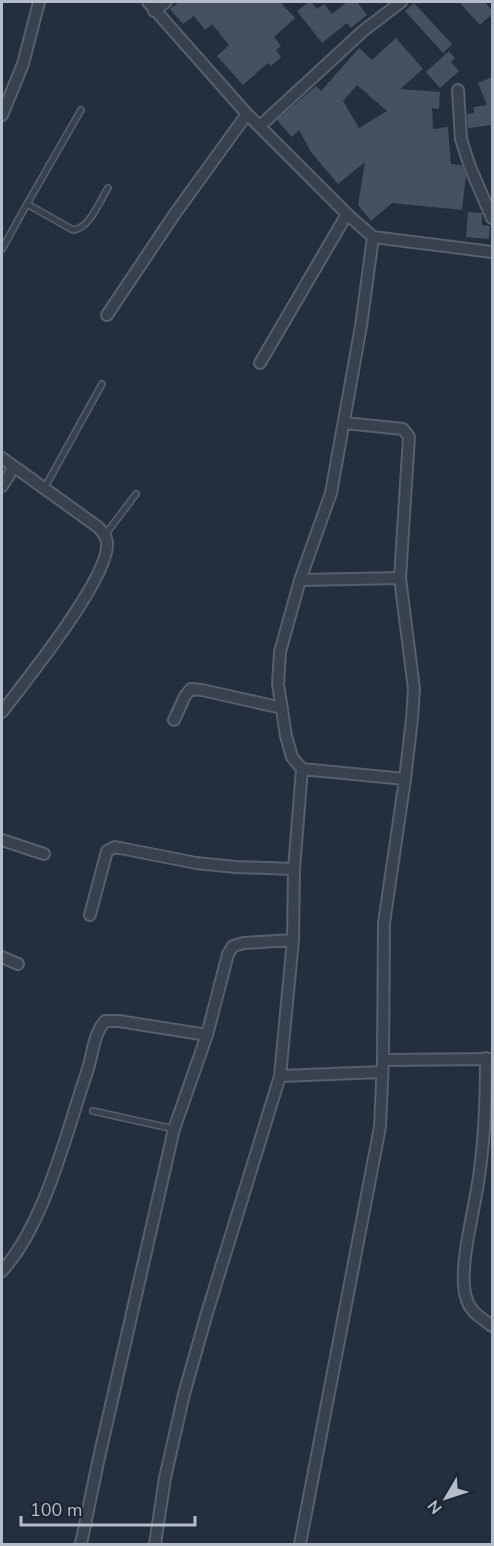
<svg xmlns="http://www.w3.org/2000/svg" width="494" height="1546" viewBox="0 0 494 1546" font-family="'Nunito Sans',sans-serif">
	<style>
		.building { fill: #455162; fill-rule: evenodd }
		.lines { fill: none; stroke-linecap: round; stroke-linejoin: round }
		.lane-casing { stroke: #565f6c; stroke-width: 8 }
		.street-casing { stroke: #565f6c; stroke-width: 14 }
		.lane { stroke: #38414e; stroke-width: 5 }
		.street { stroke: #38414e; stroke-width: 10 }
	</style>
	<rect width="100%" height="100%" fill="#242f3e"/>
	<path class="building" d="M179,2H280L295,18L274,37L281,46L276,50L281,57L271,66L268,63L243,85L217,56L229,45L212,24L205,30L194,16L183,24L170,9Z
		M309,2H311L317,9L324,4L332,14L347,2H357L367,15L351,28L347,23L322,43L297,11Z
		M459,2H485L492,11V14L480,25Z
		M414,3L452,44L443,53L405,11Z
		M396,38L423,69L400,89L440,92L439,109L432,108L433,129L448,127L451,164L461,165L466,176L462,210L392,203L371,221L358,205L365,162L338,184L311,152L299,130L292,137L277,120L316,86L321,91L359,48L372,60ZM357,85L387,111L359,128L343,101Z
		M449,51L455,58L451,62L459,71L440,88L426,72Z
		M492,77V125L468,128L467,114L474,113V107L487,105L478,83Z
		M468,212L482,213V225L490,226L489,239L466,237Z"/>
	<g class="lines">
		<g class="lane-casing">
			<path id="lane" d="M27,204L81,110
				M2,249L27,204L73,230C90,228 99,202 108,188
				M45,487L102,384
				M105,535L136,494
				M93,1111L174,1129"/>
		</g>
		<g class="street-casing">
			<path id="street" d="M148,2L247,114L347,214L373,237L492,252
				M154,11L166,2
				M458,90L461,139L470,167L492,218
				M2,115L23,64L39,2
				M260,126L363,31L401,2
				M107,315L174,215L247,114
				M260,363L347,214
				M2,458L98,527C102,531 106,536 107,542C111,576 24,683 2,712
				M2,486L14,467
				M300,580L400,578
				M174,720L185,696L191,689L202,690L282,708
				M302,769L405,779
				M2,840L44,854
				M90,915L107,851L115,847L196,863L236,867L294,869
				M2,957L18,964
				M486,1058C486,1095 485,1132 480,1169C477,1202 457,1267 466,1297C470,1313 481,1317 492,1326
				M383,1060L492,1059
				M280,1076L382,1072
				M2,1271C45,1224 66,1133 87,1072C93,1054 93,1035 105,1021H119L207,1035
				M81,1544L98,1462L174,1129L207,1035L228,954L233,946L244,943L293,940
				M155,1544L165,1478L184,1394L207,1313L280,1076L293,940L294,869L302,769L292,757L286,736L278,684L280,652L300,580L331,493L361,326L373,237
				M300,1544L380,1127L383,1060L384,923L405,779L412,719L414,689L400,578L409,437L403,429L345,423"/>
		</g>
		<use href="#lane" class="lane"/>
		<use href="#street" class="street"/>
	</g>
	<rect width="494" height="1546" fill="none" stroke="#b4bcc9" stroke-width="6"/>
	<g transform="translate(446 1498) rotate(231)" stroke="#1d2633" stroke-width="4.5" paint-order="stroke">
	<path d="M0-4.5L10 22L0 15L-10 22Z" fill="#b4bcc9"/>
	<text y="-9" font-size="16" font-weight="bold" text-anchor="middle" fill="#b4bcc9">N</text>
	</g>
	<path d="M21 1516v9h174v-9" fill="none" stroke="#b4bcc9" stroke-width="3"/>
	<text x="30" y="1516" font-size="18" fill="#b4bcc9" stroke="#1d2633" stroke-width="4.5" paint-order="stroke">100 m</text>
</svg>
